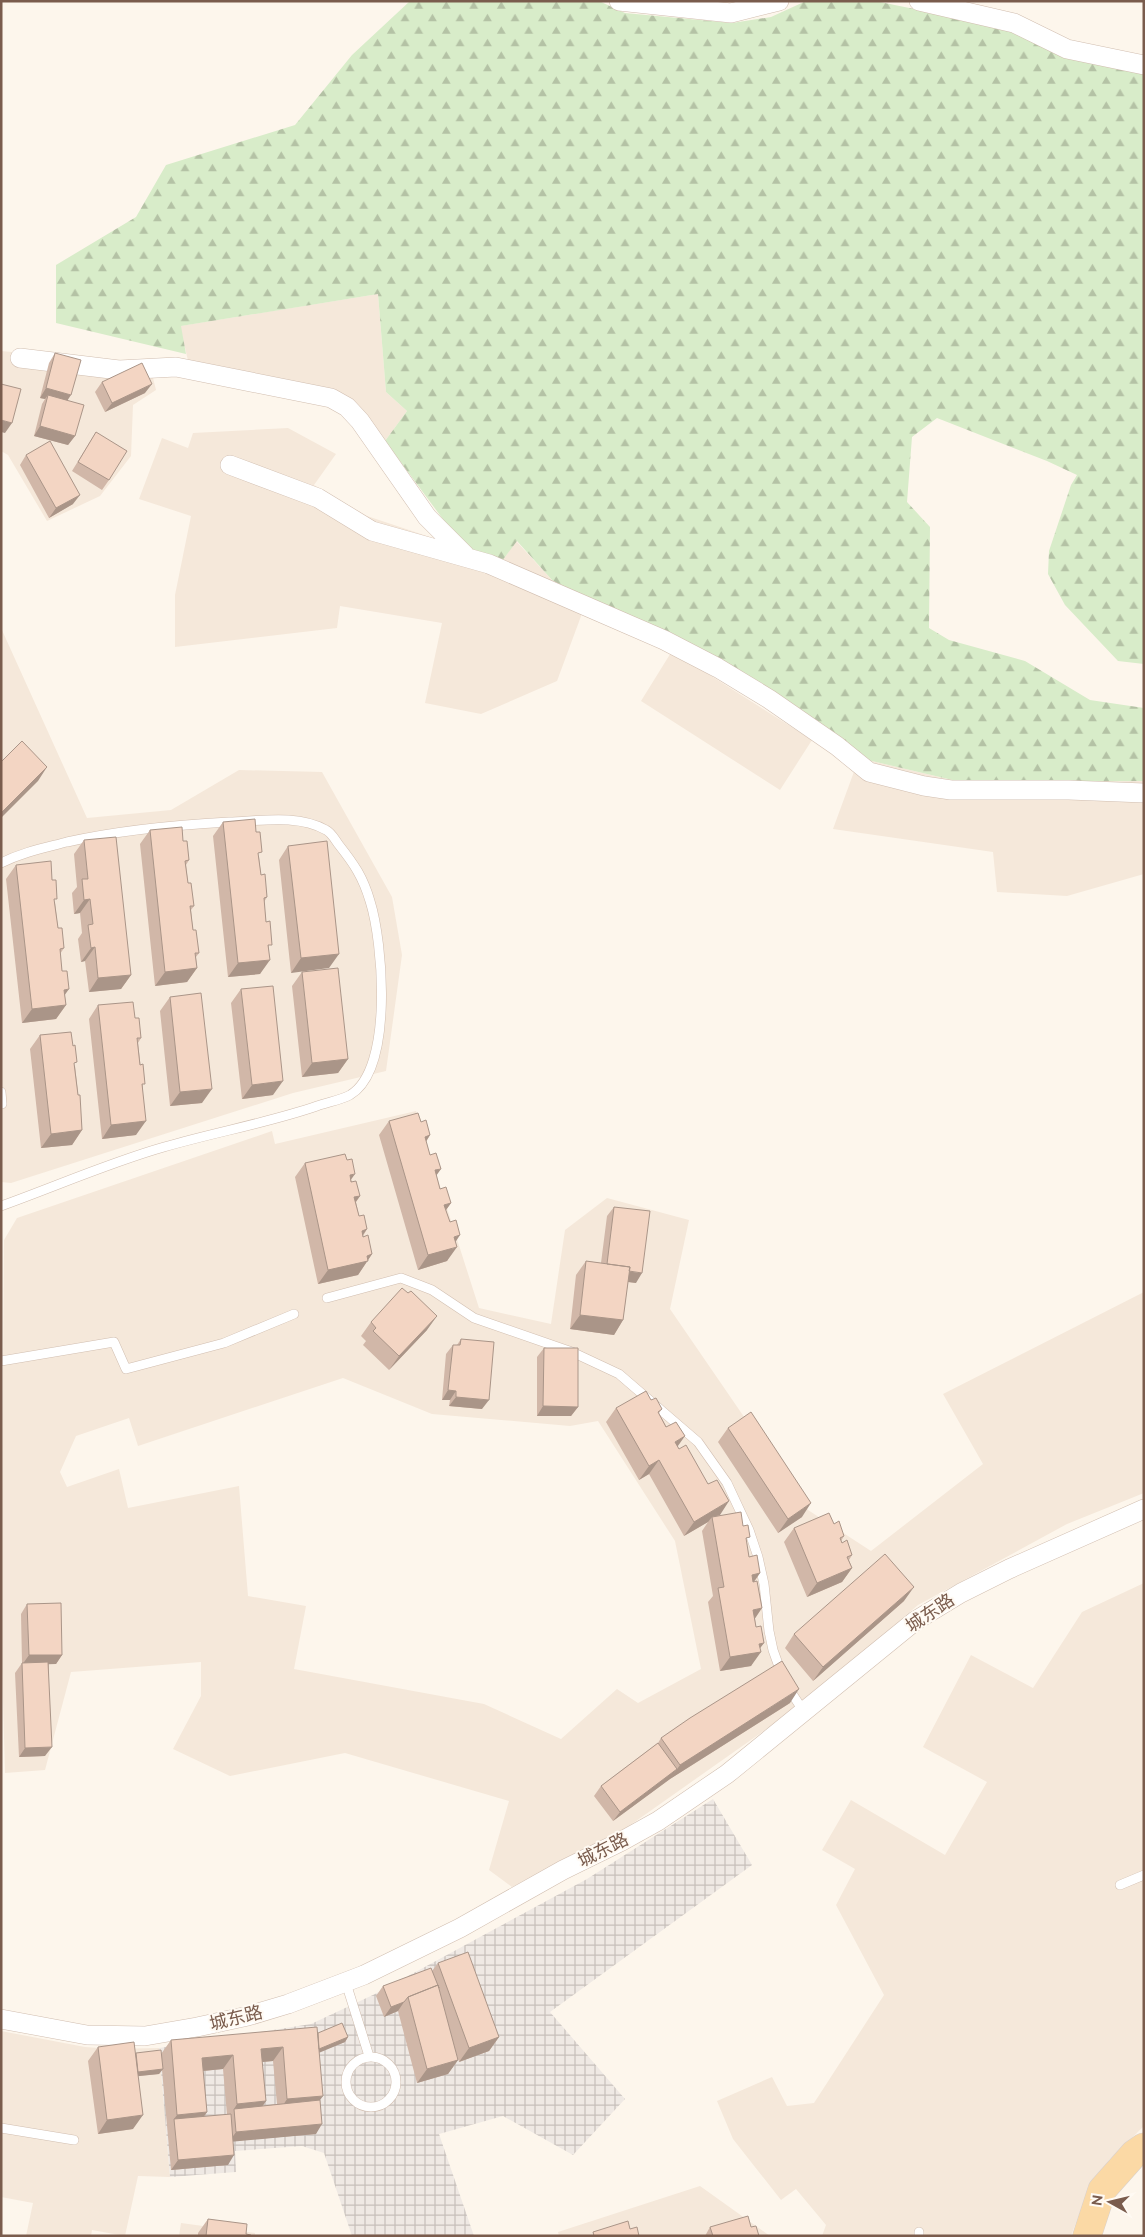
<svg xmlns="http://www.w3.org/2000/svg" width="1145" height="2237" viewBox="0 0 1145 2237" font-family="Raleway,'Noto Sans SC',sans-serif">
	<style>
		.residential { fill: #f5e8da; fill-rule: evenodd }
		.industrial { fill: url(#industrial-grid) }
		.forest { fill: url(#forest-firs) }
		.lines { fill: none; stroke-linecap: round; stroke-linejoin: round }
		.lane-casing { stroke: #d1beb0; stroke-width: 10 }
		.street-casing { stroke: #d1beb0; stroke-width: 20 }
		.primary-casing { stroke: #dad1cd; stroke-width: 29 }
		.lane { stroke: #fff; stroke-width: 9 }
		.street { stroke: #fff; stroke-width: 19 }
		.primary { stroke: #fbd9a5; stroke-width: 28 }
		.wall { fill: #d1b7a8; fill-rule: evenodd }
		.shaded-wall { fill: #aa9588 }
		.building { fill: #f3d5c3; stroke: #aa9588 }
		.labels { text-anchor: middle; stroke-width: 4; stroke-linejoin: round; paint-order: stroke }
		.street-label { font-size: 18px; fill: #7a5c4d; stroke: #fffaf3 }
	</style>
	<defs>
		<pattern id="industrial-grid" width="8" height="8" patternUnits="userSpaceOnUse" patternTransform="scale(1.25)"><rect width="8" height="8" fill="#efe9e4"/><path d="M0 4h8M4 0v8" fill="none" stroke="#c7c0bb"/></pattern>
		<pattern id="forest-firs" width="22" height="20" patternUnits="userSpaceOnUse" patternTransform="scale(1.25)"><rect width="22" height="20" fill="#d8ecc9"/><path d="M5 1l3.5 6h-7zM16 11l3.5 6h-7z" fill="#b4c2a5"/></pattern>
	</defs>
	<rect width="100%" height="100%" fill="#fdf6ec"/>
	<path class="residential" d="M378,294L386,392L407,411L385,441L343,399L189,365L180,326Z
		M1,351L132,363L149,362L156,390L133,405L131,456L100,496L47,521L8,455L1,451Z
		M288,428L336,454L314,485L367,516L502,561L516,541L552,580L587,600L557,681L481,714L425,703L442,623L340,606L337,628L175,647V595L191,516L139,499L162,438L188,448L193,433Z
		M1,628L87,818L171,810L239,770L322,772L392,897L402,955L386,1071L293,1093L11,1183L1,1182Z
		M672,651L812,740L780,790L641,701Z
		M859,758L961,782L1144,781V874L1067,896L997,892L993,852L833,829Z
		M416,1111L479,1308L551,1324L565,1230L607,1198L689,1220L670,1309L808,1510L871,1551L983,1464L943,1394L1144,1292V1493L1067,1524L918,1605L806,1701L612,1838L512,1887L489,1870L509,1801L345,1753L230,1776L173,1749L201,1696V1662L71,1672L45,1770L5,1773L1,1630L4,1240L17,1218L272,1131L275,1144ZM343,1378L432,1414L570,1426L598,1421L675,1541L701,1669L638,1703L617,1689L561,1739L484,1704L294,1669L306,1606L248,1596L239,1486L128,1508L119,1469L67,1487L60,1472L76,1436L129,1418L138,1446Z
		M1144,1583V2126L1110,2159L1095,2179L1084,2201L1071,2236H822L826,2225L796,2189L781,2200L733,2139L717,2101L772,2077L787,2106L814,2103L884,1995L836,1905L855,1869L822,1850L851,1800L945,1855L987,1782L923,1747L971,1655L1033,1688L1082,1612Z
		M1,2031L85,2047L112,2049L159,2048L170,2177L138,2176L125,2236L92,2230L91,2236H26L33,2203L1,2197Z
		M700,2186L770,2236H559L558,2232Z
		M181,2223L255,2233V2236H179Z"/>
	<path class="industrial" d="M713,1799L752,1865L550,2012L625,2099L573,2155L503,2116L439,2134L474,2236H352L324,2153L302,2146L235,2151L236,2172L170,2177L159,2048L311,2024L375,1994L587,1879Z"/>
	<path class="forest" d="M410,1H599L625,13L732,23L771,17L806,1H875L1008,28L1144,69V664L1118,661L1065,605L1048,574L1049,551L1071,485L1077,475L1047,461L937,418L912,437L907,502L930,527L929,628L949,640L1025,661L1090,700L1144,708V781L961,782L859,758L552,580L517,541L502,561L465,549L385,441L407,411L386,392L378,294L181,326L186,354L56,323V265L136,217L166,165L295,125L352,55Z"/>
	<g class="lines">
		<g class="lane-casing">
			<path id="lane" d="M1,863C23,852 44,848 67,842C120,830 174,825 229,822C260,821 298,814 326,830C332,833 335,840 339,845C354,864 363,877 370,901C383,942 394,1069 350,1095C341,1100 328,1102 317,1106C268,1123 215,1132 164,1147C111,1162 54,1187 1,1206
				M1,1092L2,1104
				M327,1298L401,1278L432,1290L474,1318L572,1352L619,1374L698,1442L727,1483L749,1530L758,1557L764,1584L769,1631L773,1650L782,1675
				M1,1361L114,1342L126,1369L224,1343L294,1314
				M789,1689L804,1712
				M1120,1885L1144,1875
				M346,1983L369,2056
				M346 2082a25 25 0 1 1 50 0a25 25 0 1 1-50 0Z
				M1,2128L74,2140
				M919,2236V2232"/>
		</g>
		<g class="street-casing">
			<path id="street" d="M619,1L731,13L779,1
				M919,1L1014,23L1067,49L1144,65
				M20,358L119,370L176,367L331,398L347,407L360,421L427,517L465,555
				M230,465L318,498L372,531L489,564L664,640L718,668L769,699L837,746L869,772L924,786L951,790H1069L1144,793
				M1,2019L87,2035L145,2036L197,2027L248,2016L288,2004L364,1975L460,1928L563,1870L622,1841L658,1821L727,1774L915,1621L961,1593L1009,1569L1144,1509"/>
		</g>
		<g class="primary-casing">
			<path id="primary" d="M1087,2236L1102,2190L1134,2154L1144,2147"/>
		</g>
		<use href="#lane" class="lane"/>
		<use href="#street" class="street"/>
		<use href="#primary" class="primary"/>
	</g>
	<path class="wall" d="M55,353L68,400L75,436L68,445L34,436L42,404L45,399L40,398L49,363Z
		M102,382L145,393L105,412L95,392Z
		M96,432L109,480L102,490L72,471Z
		M26,455L73,504L49,518L20,465Z
		M223,822L259,857L261,875L267,897L264,902L269,949L260,974L228,977L213,836Z
		M150,830L183,841L189,860L186,865L188,883L194,906L191,910L193,930L199,953L196,957L197,968L187,982L155,986L140,844Z
		M84,840L131,975L121,989L89,992L85,961L81,962L78,939L82,933L80,913L74,914L72,893L77,887L74,854Z
		M288,846L339,954L291,973L279,860Z
		M16,865L55,903L58,928L64,948L60,954L66,1005L56,1019L22,1023L6,879Z
		M302,972L348,1059L338,1073L302,1077L292,986Z
		M241,989L273,1095L242,1099L231,1003Z
		M170,997L202,1103L170,1106L160,1011Z
		M98,1005L135,1018L141,1038L138,1043L143,1088L136,1135L102,1139L89,1019Z
		M40,1035L75,1066L82,1130L72,1145L41,1148L30,1049Z
		M389,1121L421,1122L430,1135L426,1142L440,1189L451,1203L446,1210L455,1242L447,1261L418,1270L379,1135Z
		M305,1163L351,1180L360,1196L356,1202L359,1216L367,1229L363,1236L372,1254L358,1275L318,1284L295,1177Z
		M614,1207L636,1283L628,1282L623,1320L614,1335L570,1329L576,1275L586,1261L601,1263L607,1216Z
		M371,1322L427,1330L389,1370L363,1345L366,1341L361,1336Z
		M461,1339L482,1409L449,1406L450,1400H442L446,1354L453,1345H457Z
		M544,1348L578,1407L571,1416H537V1357Z
		M651,1400L662,1409L659,1413L677,1446L720,1515L746,1542L749,1557L760,1573L754,1582L755,1619L756,1627L764,1643L760,1648L751,1666L720,1671L708,1602L713,1596L702,1531L708,1522L684,1536L649,1474L639,1480L606,1422L616,1408Z
		M728,1428L802,1517L778,1533L718,1442Z
		M794,1528L844,1536L841,1541L852,1555L849,1560L852,1568L842,1582L807,1597L784,1542Z
		M904,1601L813,1681L785,1648L794,1634Z
		M27,1604L62,1655L56,1664H49L45,1756L19,1757L15,1673L22,1663L21,1614Z
		M790,1703L670,1779L613,1821L594,1796L601,1786L658,1743L661,1738Z
		M438,1963L499,2037L489,2051L459,2062L457,2055L458,2060L448,2074L417,2083L398,2011L384,2017L376,1996L383,1986L432,1971Z
		M318,2033L348,2037L345,2042L319,2052L320,2100L316,2134L233,2141L228,2165L171,2170L162,2070L159,2074L138,2076L133,2129L98,2134L88,2061L98,2047L136,2053L161,2054L171,2040ZM273,2061L277,2104L263,2106L266,2101L262,2062ZM223,2069L227,2115L204,2117L207,2112L203,2071Z
		M208,2219L246,2234L251,2236H198V2233Z
		M710,2227H751L759,2236H705Z"/>
	<path class="shaded-wall" d="M152,384L145,393L105,412L112,403Z
		M46,388L71,395L65,404L48,395L45,399L40,398Z
		M1,420L12,423L5,433L1,432Z
		M40,426L75,436L68,445L34,436Z
		M80,495L73,504L49,518L56,508Z
		M47,767L38,781L1,818V813Z
		M90,899L80,913L74,914L84,900Z
		M95,947L85,961L81,962L91,948Z
		M339,954L329,968L291,973L301,958Z
		M270,960L260,974L228,977L238,963Z
		M197,968L187,982L155,986L165,972Z
		M131,975L121,989L89,992L98,978Z
		M69,989L59,1003L64,990Z
		M66,1005L56,1019L22,1023L32,1009Z
		M348,1059L338,1073L302,1077L312,1063Z
		M283,1081L273,1095L242,1099L252,1085Z
		M212,1089L202,1103L170,1106L180,1092Z
		M146,1121L136,1135L102,1139L111,1125Z
		M82,1130L72,1145L41,1148L51,1134Z
		M430,1135L421,1149L425,1137Z
		M441,1169L431,1183L435,1170Z
		M355,1174L345,1188L350,1175Z
		M360,1196L350,1210L354,1197Z
		M451,1203L441,1217L444,1205Z
		M367,1229L357,1243L362,1231Z
		M460,1235L451,1249L457,1247L447,1261L418,1270L428,1255L454,1237Z
		M372,1254L358,1275L318,1284L328,1270Z
		M606,1269L642,1273L636,1283L599,1278Z
		M580,1315L623,1320L614,1335L570,1329Z
		M437,1316L427,1330L389,1370L399,1356Z
		M448,1390L456,1391L450,1400H442Z
		M456,1397L489,1400L482,1409L449,1406Z
		M543,1406L578,1407L571,1416H537Z
		M685,1436L675,1450V1442Z
		M659,1460L649,1474L639,1480L649,1466Z
		M729,1501L720,1515L712,1517L708,1522L684,1536L694,1522Z
		M811,1503L802,1517L778,1533L788,1519Z
		M852,1568L842,1582L807,1597L817,1583Z
		M760,1573L750,1587L752,1575Z
		M914,1587L904,1601L813,1681L823,1667Z
		M762,1608L752,1623L753,1610Z
		M764,1643L757,1652H761L751,1666L720,1671L730,1657L759,1644Z
		M29,1655H62L56,1664L22,1665Z
		M799,1689L790,1703L670,1779L680,1765Z
		M52,1747L45,1756L19,1757L25,1748Z
		M677,1769L670,1779L613,1821L620,1812Z
		M404,2002L398,2011L384,2017L391,2007Z
		M348,2037L345,2042L309,2057L312,2052Z
		M499,2037L489,2051L459,2062L469,2048Z
		M283,2047L273,2061L252,2063L261,2049Z
		M233,2055L223,2069L192,2072L202,2058Z
		M458,2060L448,2074L417,2083L427,2069Z
		M163,2069L159,2074L130,2077L134,2072Z
		M323,2096L313,2110L278,2113L287,2099Z
		M266,2101L256,2115L234,2109L237,2104Z
		M207,2112L197,2126L174,2119L177,2115Z
		M143,2115L133,2129L98,2134L107,2120Z
		M322,2124L316,2134L229,2142L236,2132Z
		M234,2155L228,2165L171,2170L178,2160Z"/>
	<path class="building" d="M55,353L81,360L71,395L46,388Z
		M142,363L152,384L112,403L102,382Z
		M1,384L21,389L12,423L1,420Z
		M48,395L84,405L75,436L40,426Z
		M96,432L127,451L109,480L78,462Z
		M50,441L80,495L56,508L26,455Z
		M22,741L47,767L1,813V762Z
		M255,819L256,832H260L262,852L258,853L261,875L265,874L267,897L264,898L266,922L270,921L272,945H268L270,960L238,963L223,822Z
		M182,827L183,841H187L189,860L185,861L188,883H191L194,906H190L193,930H196L199,953H195L197,968L165,972L150,830Z
		M116,837L131,975L98,978L95,947L91,948L88,925L93,924L90,899L84,900L82,879H88L84,840Z
		M327,841L339,954L301,958L288,846Z
		M51,861L52,880H56L57,899H54L58,928H62L64,948L60,949L62,971H67L69,989L64,990L66,1005L32,1009L16,865Z
		M338,968L348,1059L312,1063L302,972Z
		M273,986L283,1081L252,1085L241,989Z
		M201,993L212,1089L180,1092L170,997Z
		M133,1002L135,1018H139L141,1038H137L140,1065L143,1064L145,1084H142L146,1121L111,1125L98,1005Z
		M71,1032L73,1046L75,1045L77,1062L74,1063L78,1095H80L82,1130L51,1134L40,1035Z
		M418,1113L421,1122L426,1120L430,1135L425,1137L430,1155L436,1153L441,1169L435,1170L440,1189L446,1187L451,1203L444,1205L450,1222L456,1220L460,1235L454,1237L457,1247L428,1255L389,1121Z
		M345,1154L347,1160L352,1159L355,1174L350,1175L351,1182L356,1181L360,1196L354,1197L359,1216L364,1215L367,1229L362,1231L363,1237L368,1235L372,1254L367,1256L368,1261L328,1270L305,1163Z
		M614,1207L650,1211L642,1273L629,1271L630,1267L607,1264Z
		M586,1261L630,1267L623,1320L580,1315Z
		M402,1288L408,1293L411,1291L437,1316L399,1356L373,1331L376,1328L371,1322Z
		M461,1339L494,1342L489,1400L456,1397V1391L448,1390L453,1345H460Z
		M544,1348H578V1407L543,1406Z
		M646,1391L651,1400L656,1398L662,1409L658,1412L666,1427L676,1422L685,1436L675,1442L679,1449L686,1445L708,1484L717,1480L729,1501L694,1522L659,1460L649,1466L616,1408Z
		M751,1412L811,1503L788,1519L728,1428Z
		M741,1512L743,1526L748,1525L750,1537L746,1538L749,1557L757,1555L760,1573L752,1575L753,1582L757,1581L762,1608L753,1610L756,1627L761,1626L764,1643L759,1644L761,1652L730,1657L718,1588L724,1587L712,1517Z
		M829,1513L834,1524L839,1521L844,1536L840,1538L842,1543L847,1540L852,1555L847,1557L852,1568L817,1583L794,1528Z
		M885,1554L914,1587L823,1667L794,1634Z
		M61,1603L62,1655H29L27,1604Z
		M782,1661L799,1689L680,1765L661,1738L690,1718Z
		M48,1662L52,1747L25,1748L22,1663Z
		M658,1743L677,1769L620,1812L601,1786Z
		M468,1952L499,2037L469,2048L438,1963Z
		M431,1968L439,1988L438,1985L408,1997L404,2002L391,2007L383,1986Z
		M438,1985L458,2060L427,2069L408,1997Z
		M342,2023L348,2037L319,2049L318,2033Z
		M317,2027L323,2096L287,2099L283,2047L261,2049L266,2101L237,2104L233,2055L202,2058L207,2112L177,2115L171,2040Z
		M134,2042L143,2115L107,2120L98,2047Z
		M161,2050L163,2069L138,2072L136,2053Z
		M320,2100L322,2124L236,2132L234,2109Z
		M231,2114L234,2155L178,2160L174,2119Z
		M748,2216L751,2227L756,2226L759,2236H713L710,2227Z
		M208,2219L247,2224L246,2234L251,2235V2236H206Z
		M628,2221L630,2229L637,2227L639,2236H594L593,2232Z"/>
	<g class="labels">
		<g class="street-label">
			<text transform="translate(930 1613) rotate(-34)" y="6">城东路</text>
			<text transform="translate(603 1850) rotate(-27)" y="6">城东路</text>
			<text transform="translate(236 2018) rotate(-14)" y="6">城东路</text>
		</g>
	</g>
	<rect width="1145" height="2237" fill="none" stroke="#7a5c4d" stroke-width="5"/>
	<g transform="translate(1110 2202) rotate(278)" stroke="#fffaf3" stroke-width="4" paint-order="stroke">
	<path d="M0-4L9 19L0 12L-9 19Z" fill="#7a5c4d"/>
	<text y="-8" font-size="14" font-weight="bold" text-anchor="middle" fill="#7a5c4d">N</text>
	</g>
</svg>
